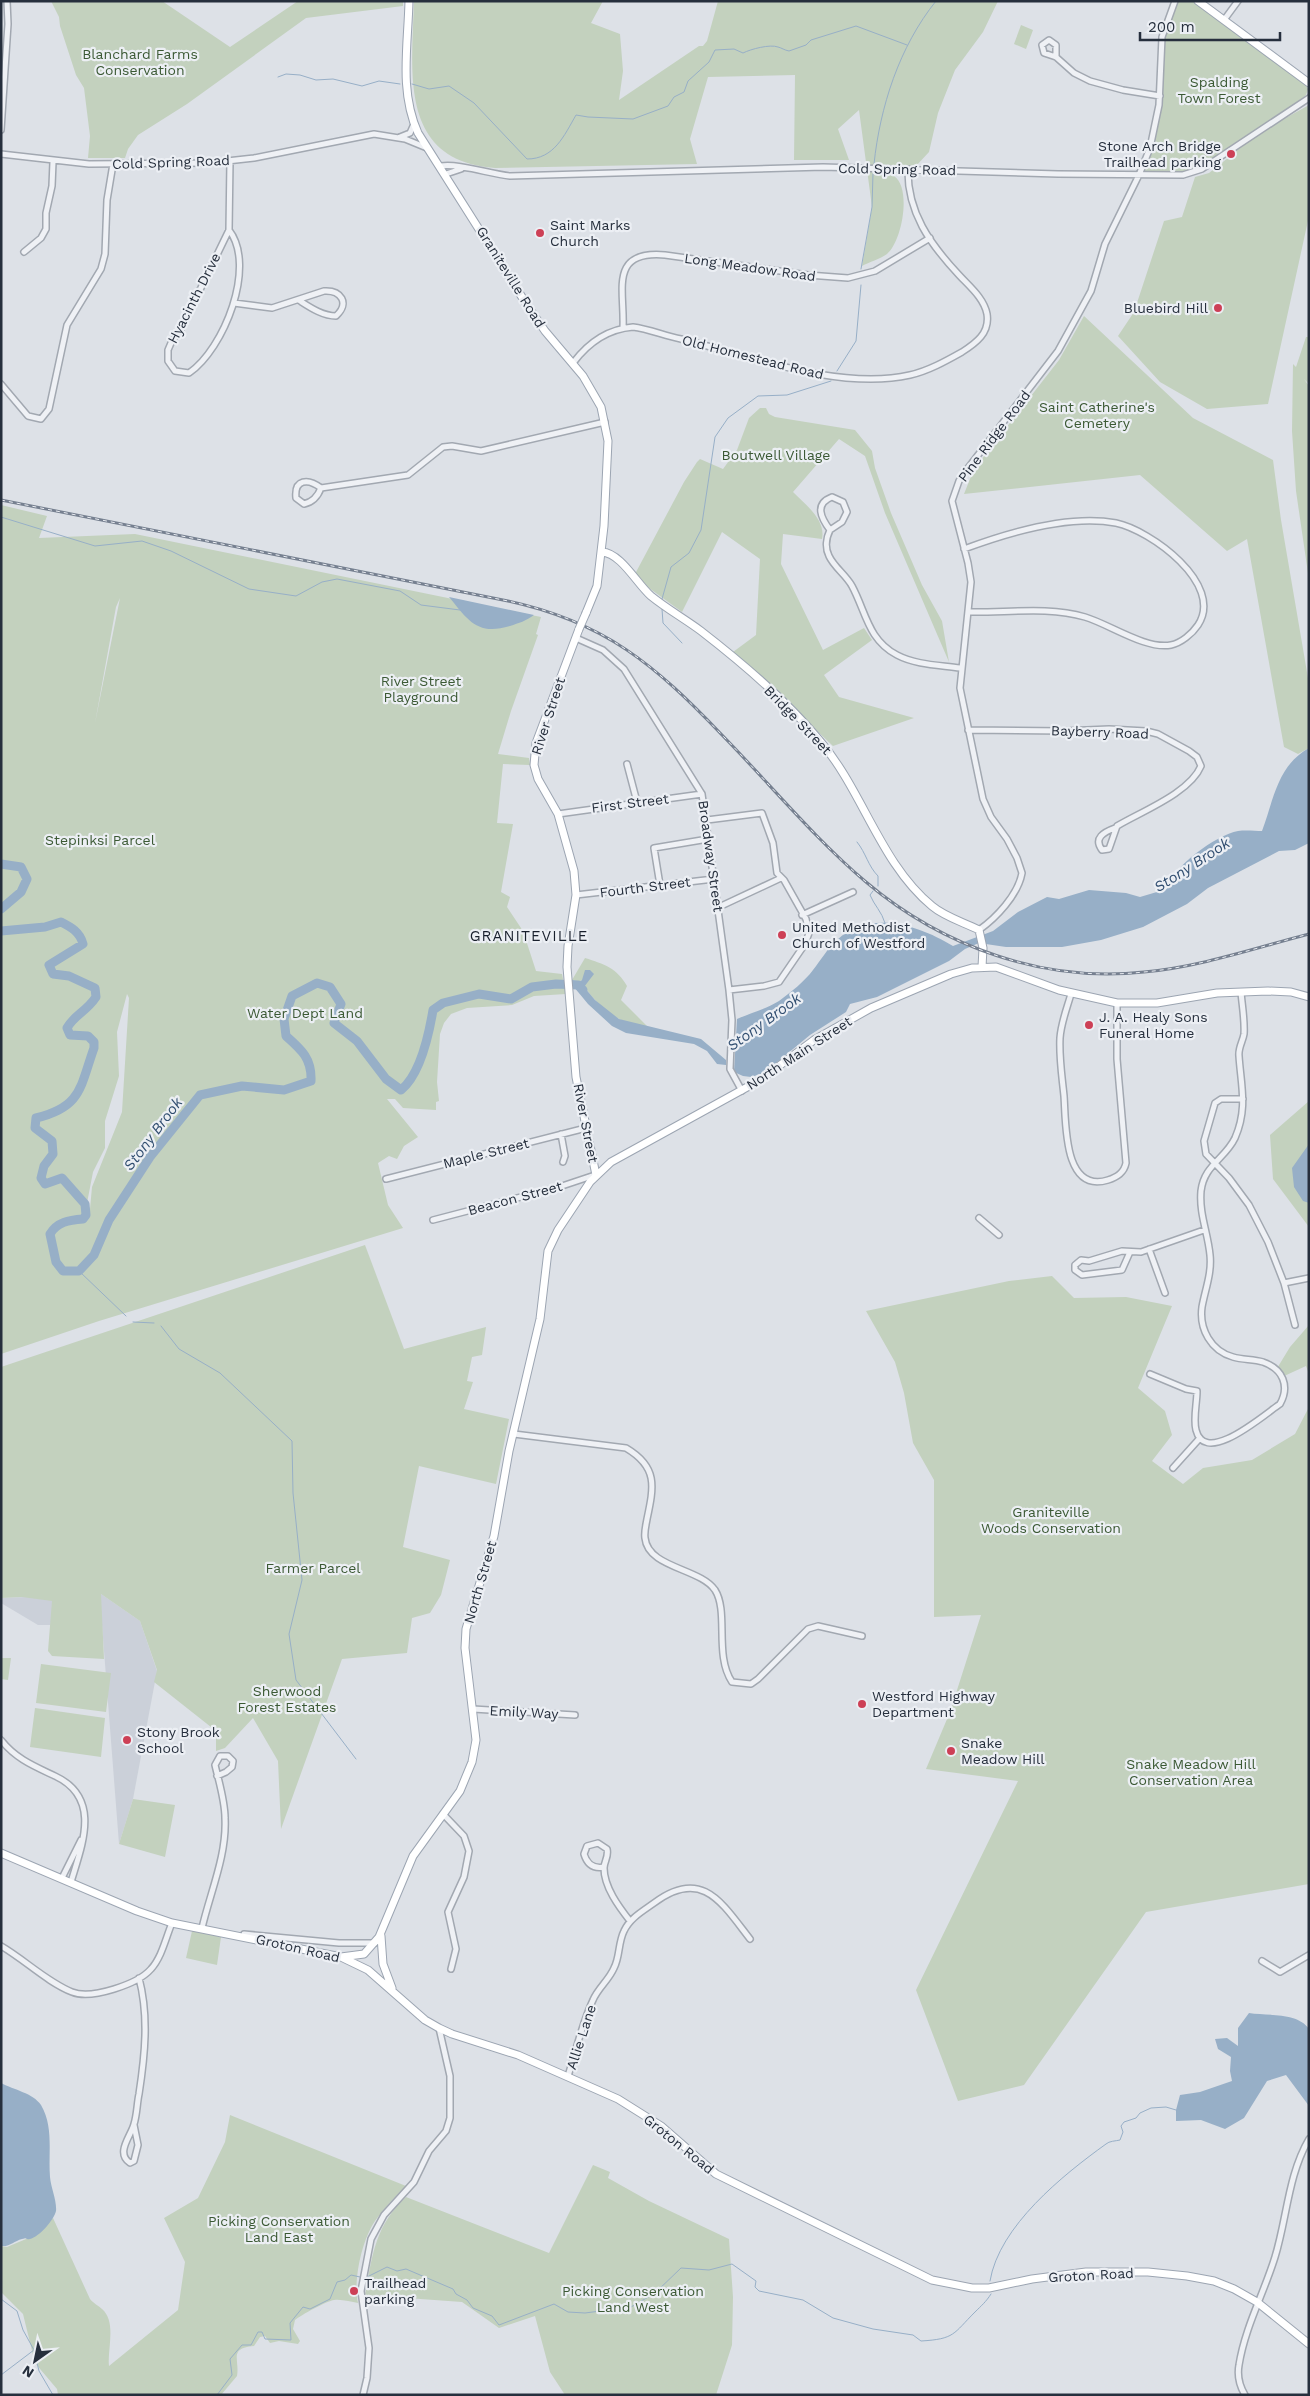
<svg xmlns="http://www.w3.org/2000/svg" width="1310" height="2396" viewBox="0 0 1310 2396" font-family="'Work Sans',sans-serif">
	<style>
		.built { fill: #cbd0d9 }
		.green { fill: #c3d1be; fill-rule: evenodd }
		.water { fill: #97afc7 }
		.lines { fill: none; stroke-linecap: round; stroke-linejoin: round }
		.stream { stroke: #97afc7; stroke-width: 1 }
		.river { stroke: #97afc7; stroke-width: 9 }
		.minor-casing { stroke: #a2a8b1; stroke-width: 8 }
		.major-casing { stroke: #9ca5b2; stroke-width: 9 }
		.minor { stroke: #eff1f5; stroke-width: 5 }
		.major { stroke: #fff; stroke-width: 7 }
		.rail-casing { stroke: #768090; stroke-width: 3 }
		.rail { stroke: #eceff4; stroke-width: 1; stroke-dasharray: 4; stroke-linecap: butt }
		.major-bridge-casing { stroke: #9ca5b2; stroke-width: 9; stroke-linecap: butt }
		.major-bridge { stroke: #fff; stroke-width: 7 }
		.poi-dot { fill: #cd4056; stroke: #eceff4; stroke-width: 2 }
		.labels { text-anchor: middle; stroke-width: 4.5; stroke-linejoin: round; paint-order: stroke }
		.park-label { font-size: 14px; fill: #3b5934; stroke: #eceff4 }
		.poi-label { font-size: 14px; fill: #262f3d; stroke: #eceff4; text-anchor: start }
		.street-label { font-size: 14px; fill: #262f3d; stroke: #eceff4 }
		.water-label { font-size: 15px; font-style: italic; fill: #314e70; stroke: #eceff4 }
		.neighbourhood-label { font-size: 15px; letter-spacing: 1px; fill: #19202d; stroke: #eceff4 }
	</style>
	<rect width="100%" height="100%" fill="#dde1e7"/>
	<path class="built" d="M101,1594L140,1621L157,1671L133,1799L119,1844L102,1625H38L1,1603V1598Z"/>
	<path class="green" d="M51,1H162L230,47L298,1H403V6L306,18L187,104L138,135L128,149L125,158H88L90,136L84,88L76,75L60,26L59,17Z
		M414,1H603L591,23L620,34L623,71L619,100L699,46H703L707,41L718,1H998L983,32L955,70L938,113L929,152L916,166H895L894,176C912,188 902,242 887,254C880,259 869,262 862,266L872,207L859,110L838,129L849,160H794L795,75L708,77L690,139L697,164L495,168C398,161 412,72 414,1Z
		M1175,1H1198L1302,78L1308,89L1306,95L1266,129L1309,105V216L1268,404L1207,409L1160,382L1118,336L1134,312L1164,221L1182,217L1195,177L1209,173L1233,154L1183,175H1139L1145,162L1159,105L1160,48Z
		M1021,25L1033,30L1026,49L1014,44Z
		M1084,316L1193,418L1273,460L1281,520L1309,684V748L1298,754L1284,747L1247,539L1227,551L1140,475L964,494L974,469L1059,360Z
		M1306,337H1309V384L1304,379L1309,386V580L1296,491L1292,431L1293,364L1296,367Z
		M760,408H766L769,414L775,417L855,430L872,451L875,468L891,513L922,585L942,621L949,662L885,513L865,456L839,439L793,492C806,505 826,520 822,539L783,534L781,564L823,650L864,628L872,640L824,675L839,697L914,718L833,746L733,652L756,635L760,559L722,532L682,612L649,588L635,574L684,482L697,462L700,459L723,469L737,450L749,418Z
		M1,505L47,516L39,538L135,534L541,617L536,634L538,635L511,711L498,754L529,758L530,765L503,764L497,823L513,824L501,892L510,897L507,907L523,931L536,971L562,974L566,994L534,996L512,1005L467,1008L451,1014L444,1023L440,1034L437,1082L439,1101L436,1102V1110L403,1108L395,1099H387L418,1137L404,1146L397,1159L389,1156L378,1163L388,1205L403,1228L99,1321L1,1354ZM120,598L95,723L116,607ZM127,994L129,998L122,1112L92,1187L90,1209L87,1203L93,1172L105,1148V1121L119,1076L117,1032Z
		M585,958C604,964 617,968 627,986L621,1000L648,1027C639,1025 629,1023 621,1020C608,1014 585,993 582,980L579,982L572,980Z
		M1309,1101V1227L1273,1179L1270,1135Z
		M365,1245L404,1349L486,1327L482,1355L472,1357L467,1381L473,1382L464,1409L509,1419L496,1484L419,1466L403,1547L450,1560L441,1595L430,1613L412,1618L407,1653L342,1659L281,1829L278,1761L253,1718L225,1748L216,1751V1731L154,1682L157,1670L140,1621L101,1594L104,1659L52,1656L48,1651L52,1601L22,1597L1,1598V1367Z
		M1052,1276L1074,1298L1126,1297L1172,1306L1138,1388L1165,1411L1172,1435L1152,1461L1183,1484L1203,1468L1252,1460L1295,1434L1309,1407V1884L1146,1912L1024,2085L958,2101L916,1990L1018,1781L926,1769L950,1712L981,1615L934,1617V1480L913,1443L904,1393L895,1362L866,1311L1009,1281Z
		M1309,1325V1374L1306,1366L1282,1377L1276,1370L1290,1347Z
		M1,1658H11L8,1680L1,1679Z
		M41,1664L111,1673L106,1712L36,1703Z
		M35,1708L105,1718L101,1757L30,1747Z
		M133,1799L175,1805L165,1857L119,1844Z
		M192,1931L221,1937L217,1965L186,1958Z
		M230,2115L406,2186C395,2197 384,2208 375,2221C362,2240 353,2280 358,2303C351,2302 342,2299 334,2300C327,2301 301,2315 295,2320L293,2329L300,2341L298,2344L279,2341L270,2343L265,2336L260,2337L254,2346C228,2348 240,2360 237,2376L221,2395H58L57,2389L35,2363L23,2314L1,2292V2246L7,2247L38,2234L53,2218L90,2299C94,2304 98,2305 102,2309C117,2322 107,2350 109,2366L178,2310L185,2262L164,2218L198,2198L225,2142Z
		M593,2165L610,2172L608,2178L649,2201L729,2239L733,2297L732,2345L716,2395H565L550,2372L535,2316L499,2328L462,2302L365,2295C372,2257 375,2225 406,2197L549,2253Z"/>
	<path class="water" d="M449,597L534,615C526,621 519,623 510,626C477,636 468,620 449,597Z
		M1309,748V843L1295,850L1279,851L1208,888L1187,904L1143,927L1101,940L1062,947H1006L979,943L965,949L949,961L877,997L850,1004L846,1012L810,1035L764,1073L751,1077L743,1076L734,1072L737,1019C750,1013 766,1009 779,1001C790,993 805,981 813,970C821,960 827,949 837,940C869,909 919,925 953,946L993,931L1018,912L1047,897L1059,899L1089,890L1126,893L1140,897L1167,889C1172,867 1216,835 1238,831C1246,830 1255,831 1262,831C1274,799 1277,766 1309,748Z
		M585,970H590L594,974L584,987L595,1000L619,1019L701,1039L726,1060V1065L717,1064L707,1051L694,1044L626,1033L612,1026L588,1004L574,987L572,980L579,982L582,980Z
		M1309,1144V1203L1303,1201L1294,1187L1292,1168Z
		M1249,2013C1267,2016 1298,2012 1309,2029V2106L1286,2075L1267,2081L1244,2118L1225,2129L1201,2120L1176,2121V2110L1180,2095L1200,2092L1232,2081L1230,2071L1231,2057L1218,2049L1215,2039L1227,2038L1238,2046V2028Z
		M1,2083C14,2090 33,2093 41,2105C54,2127 48,2153 50,2177C51,2188 57,2201 56,2211C54,2220 39,2237 30,2239C24,2240 29,2237 22,2239C14,2241 10,2247 1,2246Z"/>
	<g class="lines">
		<path class="stream" d="M278,77L286,74L300,75L316,80L333,79L362,86L379,81L400,84
			M412,84L429,89L449,86L474,103L527,159C554,159 564,136 576,115L588,117L633,119L668,106L674,97L684,92L688,81L709,62L715,50L734,49L743,53C751,49 770,44 778,47C782,48 784,50 789,51L806,45L811,40L856,26L907,45
			M874,164C880,107 899,47 936,1
			M861,269L872,207L873,174
			M837,371L856,341L861,285
			M1,517L95,546L142,541L171,551L249,589L296,596L322,582L337,579L400,591L421,605L460,610
			M662,599L671,567L689,553L701,530L715,437L728,418L758,396L787,395L831,381
			M662,609L663,623L682,643
			M857,842C866,853 868,866 878,876V886
			M873,891L870,895C874,905 882,912 885,923
			M79,1271L126,1316
			M133,1322L154,1323
			M161,1326L179,1349L220,1373L292,1441L293,1493L302,1580L289,1634L296,1680L356,1759
			M367,2277L387,2267L397,2271L406,2269L453,2289L456,2294L467,2300L473,2308L492,2316L499,2325L554,2304L568,2312L585,2313L631,2307L655,2293L681,2268L709,2270L732,2264L756,2281L755,2287L759,2291L803,2300L833,2318L873,2329L913,2335L921,2341C955,2339 953,2334 975,2312C981,2306 986,2302 991,2294
			M990,2281C999,2226 1063,2175 1106,2144C1109,2141 1116,2141 1120,2140L1123,2132L1121,2126L1124,2122L1136,2118L1140,2113L1151,2108L1166,2107L1176,2110
			M1,2299L17,2311L23,2330L34,2350L39,2371L53,2395
			M1,2375L34,2350
			M217,2395L232,2375L230,2359L242,2345H251L258,2332H262L265,2339L291,2340L290,2323L303,2307L310,2309L330,2299L337,2282L345,2280L351,2275L360,2277"/>
		<path class="river" d="M1,864L21,867L27,879L21,892L1,909
			M1,931L45,927L61,922C71,927 80,932 83,944L49,965L53,974L69,976L95,988L96,997C86,1012 74,1015 67,1028L70,1035L88,1036L94,1042V1048C80,1087 82,1107 36,1118L35,1128L52,1141L53,1154L44,1166L41,1178L45,1184L62,1178L85,1204L86,1215L83,1219C69,1220 57,1222 50,1234L56,1262L63,1271H79L94,1255L109,1220L150,1157L200,1095L242,1086L284,1090L311,1081C312,1059 302,1050 286,1036L284,1019L292,996L317,983L330,987L341,1004L334,1023L357,1041L386,1079L401,1090C421,1074 429,1034 433,1010L443,1003L479,994L511,999L532,987L556,984L578,985L583,990"/>
		<g class="minor-casing">
			<path id="minor" d="M1224,20L1238,1
				M1056,57V45L1049,40L1042,45L1044,53L1056,57L1074,73L1090,81L1123,90L1160,96
				M1,130L8,24L7,1
				M400,137L410,133L414,124
				M1,154L89,164L209,163L254,158L374,134L405,139L427,148
				M441,166C458,163 490,174 510,176L823,167L1058,174L1183,175L1202,169L1309,98
				M446,174L461,169
				M229,230C257,266 224,349 189,373L175,371L168,361V350L171,343L181,329Z
				M229,230L230,161
				M24,252L41,238L46,229V213L52,186L53,162
				M234,303L272,308L324,291C341,290 350,303 336,316C323,316 311,308 300,301
				M623,328C625,291 608,250 665,255L808,275L848,278L875,271L930,238
				M573,363C588,343 608,329 633,327C649,329 665,336 681,339C749,356 840,391 910,375C928,371 946,361 962,352C976,343 990,333 987,314C984,298 969,286 959,275C930,244 907,212 908,169
				M1,384L28,416L41,419L49,409L67,325L101,269L105,254L107,200L113,164
				M321,488C308,478 294,479 296,498L304,504C313,502 318,496 321,488L408,475L443,447L452,446L481,451L605,422
				M830,530L842,522L847,512L843,502L832,497C814,504 821,518 830,530C826,538 825,548 829,556C834,567 846,575 852,586C866,612 868,640 897,655C916,665 939,665 960,668
				M964,549C1007,533 1069,514 1116,523C1150,530 1225,584 1198,625C1192,634 1181,643 1171,645C1146,650 1109,624 1085,617C1048,606 1006,613 968,612
				M576,638L603,650L624,669L702,794L729,990L732,1020L730,1069L742,1091
				M968,730L1064,731L1109,729L1146,731L1158,734L1189,751L1197,757L1201,766C1190,793 1140,812 1117,826L1109,849L1102,850C1093,838 1104,832 1115,828
				M627,764L637,802
				M558,814L702,794
				M707,820L762,813L773,843L777,873L784,880L806,919L809,933L805,944L779,982L764,986L729,990
				M660,885L654,848L708,839
				M576,895L714,879
				M719,907L781,878
				M802,915L853,892
				M979,930C996,918 1018,895 1022,873L1017,858L1007,839L991,817L983,799L960,688L971,582L968,563L952,501L959,481L968,468L1058,351L1091,291L1105,244L1139,175L1150,148L1159,105L1162,37L1175,1
				M1071,994C1067,1008 1061,1023 1060,1038C1059,1058 1062,1076 1064,1096C1066,1122 1063,1194 1108,1180C1117,1177 1124,1173 1126,1163L1117,1059V1003
				M1243,1099H1221L1215,1103L1204,1141L1206,1154L1229,1178L1249,1205L1268,1242L1284,1283L1295,1325
				M561,1134L565,1156L563,1162
				M386,1179L586,1128
				M979,1218L999,1235
				M433,1220L559,1187L595,1175
				M1149,1249L1165,1293
				M1130,1252L1122,1270L1082,1275L1075,1270V1265L1081,1260L1089,1261L1122,1251L1141,1252L1204,1230
				M1284,1283L1309,1278
				M1150,1374L1186,1389L1197,1391C1197,1403 1193,1419 1196,1430C1205,1467 1265,1414 1280,1404C1290,1386 1283,1369 1263,1362C1253,1359 1243,1360 1233,1357C1211,1351 1199,1329 1202,1307C1205,1290 1212,1273 1210,1255C1208,1233 1199,1214 1201,1191C1204,1165 1225,1159 1235,1138C1248,1108 1241,1086 1239,1056C1238,1048 1243,1041 1244,1034C1245,1021 1242,1005 1241,992
				M514,1434L626,1448C658,1467 654,1486 647,1519C646,1525 644,1532 645,1538C648,1568 700,1568 715,1590C729,1612 714,1655 732,1682L751,1684L758,1679L808,1629L818,1626L862,1636
				M1173,1468L1200,1438
				M473,1709L575,1715
				M1,1740C16,1759 34,1766 55,1776C102,1798 82,1845 71,1882
				M443,1814L464,1836L469,1851L464,1877L448,1912L456,1949L451,1969
				M604,1867C593,1869 587,1864 584,1854L587,1846L598,1843L607,1849C609,1857 604,1861 604,1868C604,1887 619,1907 630,1921
				M62,1878L81,1840
				M202,1928C210,1893 227,1855 225,1818C225,1801 219,1782 215,1765L220,1756H228L233,1761L232,1767L226,1772L217,1776
				M244,1934L339,1943H375
				M1,1946C25,1960 47,1982 72,1992C91,2000 138,1984 151,1969C162,1957 166,1937 172,1923
				M1262,1961L1280,1972L1309,1955
				M568,2076C576,2051 582,2023 593,2000C598,1988 609,1980 614,1968C620,1957 618,1943 624,1931C630,1918 643,1911 654,1903C702,1867 722,1903 750,1939
				M134,2125L138,2145L134,2161L130,2163C115,2153 131,2136 134,2124C137,2115 137,2103 139,2094C145,2055 149,2016 139,1978
				M363,2395L367,2378L369,2348L361,2291L371,2239L384,2215L414,2182L429,2151L446,2131L450,2118V2076L439,2028
				M1245,2395C1239,2385 1237,2376 1239,2365C1245,2327 1264,2293 1275,2257C1287,2218 1288,2175 1309,2139"/>
		</g>
		<g class="major-casing">
			<path id="major" d="M409,1C408,46 399,91 418,133L527,305L545,331L583,376L601,407L608,441L604,526L597,586L586,613
				M1198,1L1309,83
				M602,552C621,553 637,584 651,596C667,609 685,619 701,631C741,662 788,702 820,741C863,791 880,863 932,906C945,917 963,922 979,930L983,948L982,967
				M579,629L536,743L534,765L538,779L558,814L574,871L576,895L568,946L567,967L576,1077L596,1175
				M1,1853L137,1911L172,1923L341,1957L368,1970L425,2020L439,2028L452,2034L518,2055L618,2099L661,2126L716,2174L932,2280L972,2288H989L1032,2279L1086,2272H1148L1187,2276L1214,2281L1234,2289L1257,2302L1309,2344
				M381,1936L383,1964L392,1988
				M341,1957L364,1954L379,1937L413,1856L460,1791L472,1762L476,1740L465,1648L466,1629L494,1536L509,1451L540,1319L548,1251L558,1230L590,1182L611,1162L760,1080L814,1040L871,1008L951,974L972,968L996,967L1059,990L1117,1003H1157L1217,993L1268,991L1291,992L1309,997"/>
		</g>
		<use href="#minor" class="minor"/>
		<use href="#major" class="major"/>
		<g class="rail-casing">
			<path id="rail" d="M1,500L508,601C605,622 655,665 722,735C770,784 814,838 866,882C943,947 1044,983 1144,972C1200,967 1255,948 1309,934"/>
		</g>
		<use href="#rail" class="rail"/>
		<g class="major-bridge-casing">
			<path id="major-bridge" d="M579,629L586,613"/>
		</g>
		<use href="#major-bridge" class="major-bridge"/>
	</g>
	<g class="poi-dot">
		<circle cx="1231" cy="154" r="5"/>
		<circle cx="540" cy="233" r="5"/>
		<circle cx="1218" cy="308" r="5"/>
		<circle cx="782" cy="935" r="5"/>
		<circle cx="1089" cy="1025" r="5"/>
		<circle cx="862" cy="1704" r="5"/>
		<circle cx="127" cy="1740" r="5"/>
		<circle cx="951" cy="1751" r="5"/>
		<circle cx="354" cy="2291" r="5"/>
	</g>
	<g class="labels">
		<g class="park-label">
			<text x="140" y="59">Blanchard Farms<tspan x="140" dy="16">Conservation</tspan></text>
			<text x="1219" y="87">Spalding<tspan x="1219" dy="16">Town Forest</tspan></text>
			<text x="1097" y="412">Saint Catherine's<tspan x="1097" dy="16">Cemetery</tspan></text>
			<text x="776" y="460">Boutwell Village</text>
			<text x="421" y="686">River Street<tspan x="421" dy="16">Playground</tspan></text>
			<text x="100" y="845">Stepinksi Parcel</text>
			<text x="305" y="1018">Water Dept Land</text>
			<text x="1051" y="1517">Graniteville<tspan x="1051" dy="16">Woods Conservation</tspan></text>
			<text x="313" y="1573">Farmer Parcel</text>
			<text x="287" y="1696">Sherwood<tspan x="287" dy="16">Forest Estates</tspan></text>
			<text x="1191" y="1769">Snake Meadow Hill<tspan x="1191" dy="16">Conservation Area</tspan></text>
			<text x="279" y="2226">Picking Conservation<tspan x="279" dy="16">Land East</tspan></text>
			<text x="633" y="2296">Picking Conservation<tspan x="633" dy="16">Land West</tspan></text>
		</g>
		<g class="poi-label">
			<text x="1221" y="151" text-anchor="end">Stone Arch Bridge<tspan x="1221" dy="16">Trailhead parking</tspan></text>
			<text x="550" y="230">Saint Marks<tspan x="550" dy="16">Church</tspan></text>
			<text x="1208" y="313" text-anchor="end">Bluebird Hill</text>
			<text x="792" y="932">United Methodist<tspan x="792" dy="16">Church of Westford</tspan></text>
			<text x="1099" y="1022">J. A. Healy Sons<tspan x="1099" dy="16">Funeral Home</tspan></text>
			<text x="872" y="1701">Westford Highway<tspan x="872" dy="16">Department</tspan></text>
			<text x="137" y="1737">Stony Brook<tspan x="137" dy="16">School</tspan></text>
			<text x="961" y="1748">Snake<tspan x="961" dy="16">Meadow Hill</tspan></text>
			<text x="364" y="2288">Trailhead<tspan x="364" dy="16">parking</tspan></text>
		</g>
		<g class="street-label">
			<text transform="translate(171 162) rotate(-2)" y="5">Cold Spring Road</text>
			<text transform="translate(897 169) rotate(1)" y="5">Cold Spring Road</text>
			<text transform="translate(750 267) rotate(8)" y="5">Long Meadow Road</text>
			<text transform="translate(511 277) rotate(58)" y="5">Graniteville Road</text>
			<text transform="translate(194 298) rotate(-63)" y="5">Hyacinth Drive</text>
			<text transform="translate(753 357) rotate(14)" y="5">Old Homestead Road</text>
			<text transform="translate(994 436) rotate(-53)" y="5">Pine Ridge Road</text>
			<text transform="translate(548 716) rotate(-72)" y="5">River Street</text>
			<text transform="translate(798 720) rotate(46)" y="5">Bridge Street</text>
			<text transform="translate(1100 732) rotate(2)" y="5">Bayberry Road</text>
			<text transform="translate(630 803) rotate(-7)" y="5">First Street</text>
			<text transform="translate(711 856) rotate(82)" y="5">Broadway Street</text>
			<text transform="translate(645 887) rotate(-7)" y="5">Fourth Street</text>
			<text transform="translate(799 1053) rotate(-33)" y="5">North Main Street</text>
			<text transform="translate(586 1123) rotate(79)" y="5">River Street</text>
			<text transform="translate(486 1153) rotate(-14)" y="5">Maple Street</text>
			<text transform="translate(515 1198) rotate(-15)" y="5">Beacon Street</text>
			<text transform="translate(480 1582) rotate(-74)" y="5">North Street</text>
			<text transform="translate(524 1712) rotate(3)" y="5">Emily Way</text>
			<text transform="translate(298 1948) rotate(13)" y="5">Groton Road</text>
			<text transform="translate(581 2037) rotate(-72)" y="5">Allie Lane</text>
			<text transform="translate(679 2144) rotate(39)" y="5">Groton Road</text>
			<text transform="translate(1091 2275) rotate(-3)" y="5">Groton Road</text>
		</g>
		<g class="water-label">
			<text transform="translate(1192 865) rotate(-33)" y="5">Stony Brook</text>
			<text transform="translate(764 1022) rotate(-36)" y="5">Stony Brook</text>
			<text transform="translate(153 1134) rotate(-53)" y="5">Stony Brook</text>
		</g>
		<g class="neighbourhood-label">
			<text x="529" y="941">GRANITEVILLE</text>
		</g>
	</g>
	<rect width="1310" height="2396" fill="none" stroke="#262f3d" stroke-width="5"/>
	<g transform="translate(35 2361) rotate(213)" stroke="#eceff4" stroke-width="4" paint-order="stroke">
	<path d="M0-4L9 19L0 12L-9 19Z" fill="#262f3d"/>
	<text y="-8" font-size="14" font-weight="bold" text-anchor="middle" fill="#262f3d">N</text>
	</g>
	<path d="M1140 32v8h140v-8" fill="none" stroke="#262f3d" stroke-width="2.5"/>
	<text x="1148" y="32" font-size="15" fill="#262f3d" stroke="#eceff4" stroke-width="4" paint-order="stroke">200 m</text>
</svg>
